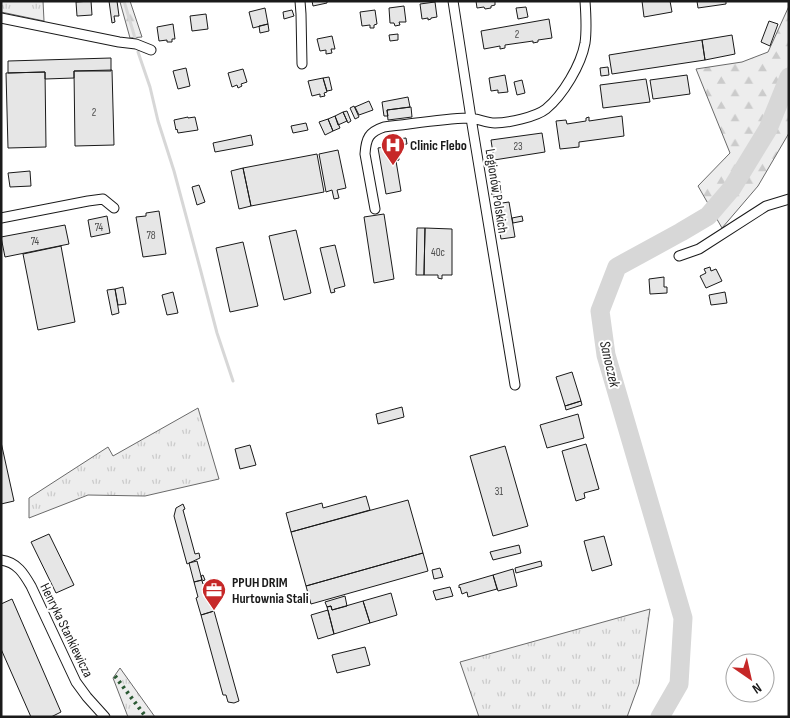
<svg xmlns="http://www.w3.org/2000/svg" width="790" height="718" viewBox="0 0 790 718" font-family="'Sofia Sans Condensed',sans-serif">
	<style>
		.grass { fill: url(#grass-tufts); stroke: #6a6a6a }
		.forest { fill: url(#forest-firs); stroke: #6a6a6a }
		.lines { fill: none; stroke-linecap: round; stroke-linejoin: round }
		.stream { stroke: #d7d7d7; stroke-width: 3 }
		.river { stroke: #d7d7d7; stroke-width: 19 }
		.building { fill: #e6e6e6; stroke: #1a1a1a }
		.minor-casing { stroke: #1a1a1a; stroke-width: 11 }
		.minor { stroke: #fff; stroke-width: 9 }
		.hedge { stroke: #2b5a34; stroke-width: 4; stroke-dasharray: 2.5 4; stroke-linecap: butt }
		.labels { text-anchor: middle; stroke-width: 4; stroke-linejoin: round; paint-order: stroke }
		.number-label { font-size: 11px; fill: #4d4d4d }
		.poi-label { font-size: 14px; font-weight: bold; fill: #1a1a1a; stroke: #fff; text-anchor: start }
		.street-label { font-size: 14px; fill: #1a1a1a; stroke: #fff }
		.water-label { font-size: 15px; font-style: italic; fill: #1a1a1a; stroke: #fff }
	</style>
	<defs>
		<pattern id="grass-tufts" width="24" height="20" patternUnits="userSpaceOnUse" patternTransform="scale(1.25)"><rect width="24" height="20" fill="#ededed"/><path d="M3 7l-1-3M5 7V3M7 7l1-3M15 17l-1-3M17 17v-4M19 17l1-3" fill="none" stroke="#cbcbcb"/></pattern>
		<pattern id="forest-firs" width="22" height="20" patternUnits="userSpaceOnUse" patternTransform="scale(1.25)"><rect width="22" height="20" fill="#ededed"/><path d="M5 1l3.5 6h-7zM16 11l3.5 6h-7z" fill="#cbcbcb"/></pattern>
	</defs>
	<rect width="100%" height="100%" fill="#fff"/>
	<path class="grass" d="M1,1H43L44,21L1,12Z
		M198,408L219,479L145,496L88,495L29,518V498L108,447L113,456Z
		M650,609L639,684L627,717H479L460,662Z
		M120,668L155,717H128L113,678Z"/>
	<path class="forest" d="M130,1L142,37L130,38L120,2Z
		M789,6V133L758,186L722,228L698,186L730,153L696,69L742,62L768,52Z"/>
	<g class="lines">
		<path class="stream" d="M124,1L135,38
			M138,52L150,87L158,121L174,171L200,268L217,333L233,381"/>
		<path class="river" d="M660,717L679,684L683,618L606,355L600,311L617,267L681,232L708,216L732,188L768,129L789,77"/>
	</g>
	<path class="building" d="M91,1L92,15L77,16L76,2Z
		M109,1H117L119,16H114L115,22L112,23Z
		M312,1H327V3L313,6Z
		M476,1H495V5L491,6V8L485,9L484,7L477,8Z
		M642,1H670L672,12L644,17Z
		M697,1H726V4L698,8Z
		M435,2L437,17L431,18V19L428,20V18L422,19L420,4Z
		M404,6L406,22H399L400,25L395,26L394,23H390L389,8Z
		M526,7L528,17L518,19L516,8Z
		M265,8L268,24L253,28L249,12Z
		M292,10L294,16L284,19L283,12Z
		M375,10L377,24L374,25V28H370V25L362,26L360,12Z
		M206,14L208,29L192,31L190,16Z
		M549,19L552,38L538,40V42L533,43V41L505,45V48L500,49V46L484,49L481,31Z
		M769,21L778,24L770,46L761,42Z
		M173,24L175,39H172V42H167V40L159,41L157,27Z
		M268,24L269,31L260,33L259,26Z
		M398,34V40L390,41L389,35Z
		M732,35L735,54L705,60L702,40Z
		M332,36L335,49H331L332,53L326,54V50L320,51L317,39Z
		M702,40L705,60L612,74L609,55Z
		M111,58V71H74V78L45,79V72L8,73V61Z
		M608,67L609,75L601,76L600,68Z
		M186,68L190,86L178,89L173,71Z
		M243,69L247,82L241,84L242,86L238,88L237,85L232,87L228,73Z
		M112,70L114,145L75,146L74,71Z
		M45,72L46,147L8,148L6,73Z
		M505,75L508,92L498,93V90L491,91L489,78Z
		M687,75L690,94L653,99L650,80Z
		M329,77L332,90L327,91L323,78Z
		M323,78L327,92L324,93L325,96L320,97V94L312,96L308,81Z
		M646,79L650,102L603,108L600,85Z
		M522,80L525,93L517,95L514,82Z
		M408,97L410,107L387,110L388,116H384L382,102Z
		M369,101L373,110L359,115L355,107Z
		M354,106L359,117L355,119L350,108Z
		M411,107L412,117L388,120L387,110Z
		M347,111L351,121L348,123L343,112Z
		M343,112L347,121L338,125L335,116Z
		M335,116L340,128L333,131L328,119Z
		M622,116L624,136L579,142V147L560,149L556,121L566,120L567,124L586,121V118L589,117V121Z
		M188,117V118L195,117L198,130L178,133L177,129L176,130L174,120Z
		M328,119L333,131L325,135L319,122Z
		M306,123L308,130L293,133L291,126Z
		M542,133L545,152L494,160L491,140Z
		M251,135L253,145L215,152L213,143Z
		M406,138L407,144L399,145L398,139Z
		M396,142L399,160L396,161L401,191L386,194L378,148L384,147L383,144Z
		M338,150L346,188L337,190L339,198L334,199L332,190L326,192L319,154Z
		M317,154L324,192L251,206L243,168Z
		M243,168L251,206L239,209L231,171Z
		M30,171L31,186L10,187L8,173Z
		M199,185L205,202L197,205L192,187Z
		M500,185L501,194L492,195L491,186Z
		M509,202L515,237L501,239L495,204Z
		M159,211L166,254L143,257L136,217L146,216V213Z
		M384,214L394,279L374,283L364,217Z
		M107,216L110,233L91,237L88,220Z
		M522,216L523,221L513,223L512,218Z
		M65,225L69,244L5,257L1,237Z
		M417,228H425L424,275H416Z
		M425,228L452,229V275H442V279L438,278V275H424Z
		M296,230L311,293L284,300L269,236Z
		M243,242L258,306L230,312L216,248Z
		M335,245L345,286L334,289L335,292L331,293L320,248Z
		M61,246L75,322L38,330L23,254Z
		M710,267L711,271L716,269L722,281L706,288L700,276L706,273L704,269Z
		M664,277V287H667V293L650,294L649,279Z
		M123,287L126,304L118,305L115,289Z
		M115,289L119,313L112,315L107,290Z
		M173,292L178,313L167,315L162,295Z
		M725,292L727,303L711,305L709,295Z
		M572,372L581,401L565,406L556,377Z
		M581,401L582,405L566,410L565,406Z
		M402,407L404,417L378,424L376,414Z
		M578,414L584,438L547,448L540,425Z
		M1,442L14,501L1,504Z
		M586,444L599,489L584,493L585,498L576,501L562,451Z
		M250,445L256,465L240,469L235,449Z
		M505,446L528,526L493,536L470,456Z
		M366,496L370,510L291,532L286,513L322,503L323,508Z
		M408,500L423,553L306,586L291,532Z
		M183,504L185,509L183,510L195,554L199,553L200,558L187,564L174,516L176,508Z
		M49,534L74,585L56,593L31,542Z
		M604,536L612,565L592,571L584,541Z
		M519,545L521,553L493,560L490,552Z
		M423,553L428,571L311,604L306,586Z
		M197,561L202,580L194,582L189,563Z
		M541,561L542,566L516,573L515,568Z
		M440,568L443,577L434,579L432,570Z
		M513,569L517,586L498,591L493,575Z
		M203,575L205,580L202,581L203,584L206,583L214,611L201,615L196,598L198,597L194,582L202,580L201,576Z
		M493,575L497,589L468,597L467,592L462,594L460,587L459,588V585Z
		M450,587L453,596L436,600L433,591Z
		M391,593L397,615L370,623L363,601Z
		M345,596L347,606L332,610L331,606L327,607L325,602Z
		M12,599L61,712L51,717H31L1,649V604Z
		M363,601L370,623L334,634L327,607L331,606L332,610Z
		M328,610L334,634L318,639L311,615Z
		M214,611L239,701L234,703L228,702L226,695H223L201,615Z
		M365,647L370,665L337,673L332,655Z"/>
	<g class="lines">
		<g class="minor-casing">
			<path id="minor" d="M300,1L301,14L302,64
				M453,1L471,118L515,385
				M1,18L119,42L136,44L151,50
				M375,209L365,154C366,138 369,132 384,127C412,124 440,119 468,118C477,118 486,123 495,123C508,123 536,117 546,109C563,95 581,65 585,43C587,29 586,15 585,1
				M1,218L88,201L103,199L114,208
				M679,256L699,249L766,206L789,199
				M1,560C17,562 24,574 31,586L76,682L87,697L105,717"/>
		</g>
		<use href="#minor" class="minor"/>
		<path class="hedge" d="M115,676L146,717"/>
	</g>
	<defs>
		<g id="hospital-pin" transform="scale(1.25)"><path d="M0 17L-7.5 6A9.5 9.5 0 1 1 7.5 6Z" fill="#c62828" stroke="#fff"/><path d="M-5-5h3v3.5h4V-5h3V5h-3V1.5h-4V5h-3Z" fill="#fff"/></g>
		<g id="office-pin" transform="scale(1.25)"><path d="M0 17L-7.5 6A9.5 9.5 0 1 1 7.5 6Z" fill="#c62828" stroke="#fff"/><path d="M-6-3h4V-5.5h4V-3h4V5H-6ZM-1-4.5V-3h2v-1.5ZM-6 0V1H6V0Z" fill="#fff"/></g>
	</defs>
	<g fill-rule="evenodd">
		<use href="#hospital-pin" x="393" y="145"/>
		<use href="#office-pin" x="214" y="590"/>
	</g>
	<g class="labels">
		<g class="number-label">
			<text x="517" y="38">2</text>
			<text x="94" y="116">2</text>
			<text x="518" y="150">23</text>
			<text x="99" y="231">74</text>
			<text x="151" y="239">78</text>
			<text x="35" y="245">74</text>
			<text x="438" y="256">40c</text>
			<text x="499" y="495">31</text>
		</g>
		<g class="poi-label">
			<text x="410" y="150">Clinic Flebo</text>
			<text x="232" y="587">PPUH DRIM<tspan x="232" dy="16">Hurtownia Stali</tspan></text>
		</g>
		<g class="street-label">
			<text transform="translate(497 191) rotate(81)" y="5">Legionów Polskich</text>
			<text transform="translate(67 630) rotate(64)" y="5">Henryka Stankiewicza</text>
		</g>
		<g class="water-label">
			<text transform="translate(610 364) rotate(77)" y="5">Sanoczek</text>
		</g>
	</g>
	<rect width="790" height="718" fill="none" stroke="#1a1a1a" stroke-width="5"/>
	<g transform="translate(750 678) rotate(146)"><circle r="24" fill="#ffffff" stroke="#a3a3a3"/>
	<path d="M0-4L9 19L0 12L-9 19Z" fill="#c62828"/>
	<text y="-8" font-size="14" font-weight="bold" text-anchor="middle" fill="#1a1a1a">N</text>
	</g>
</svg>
